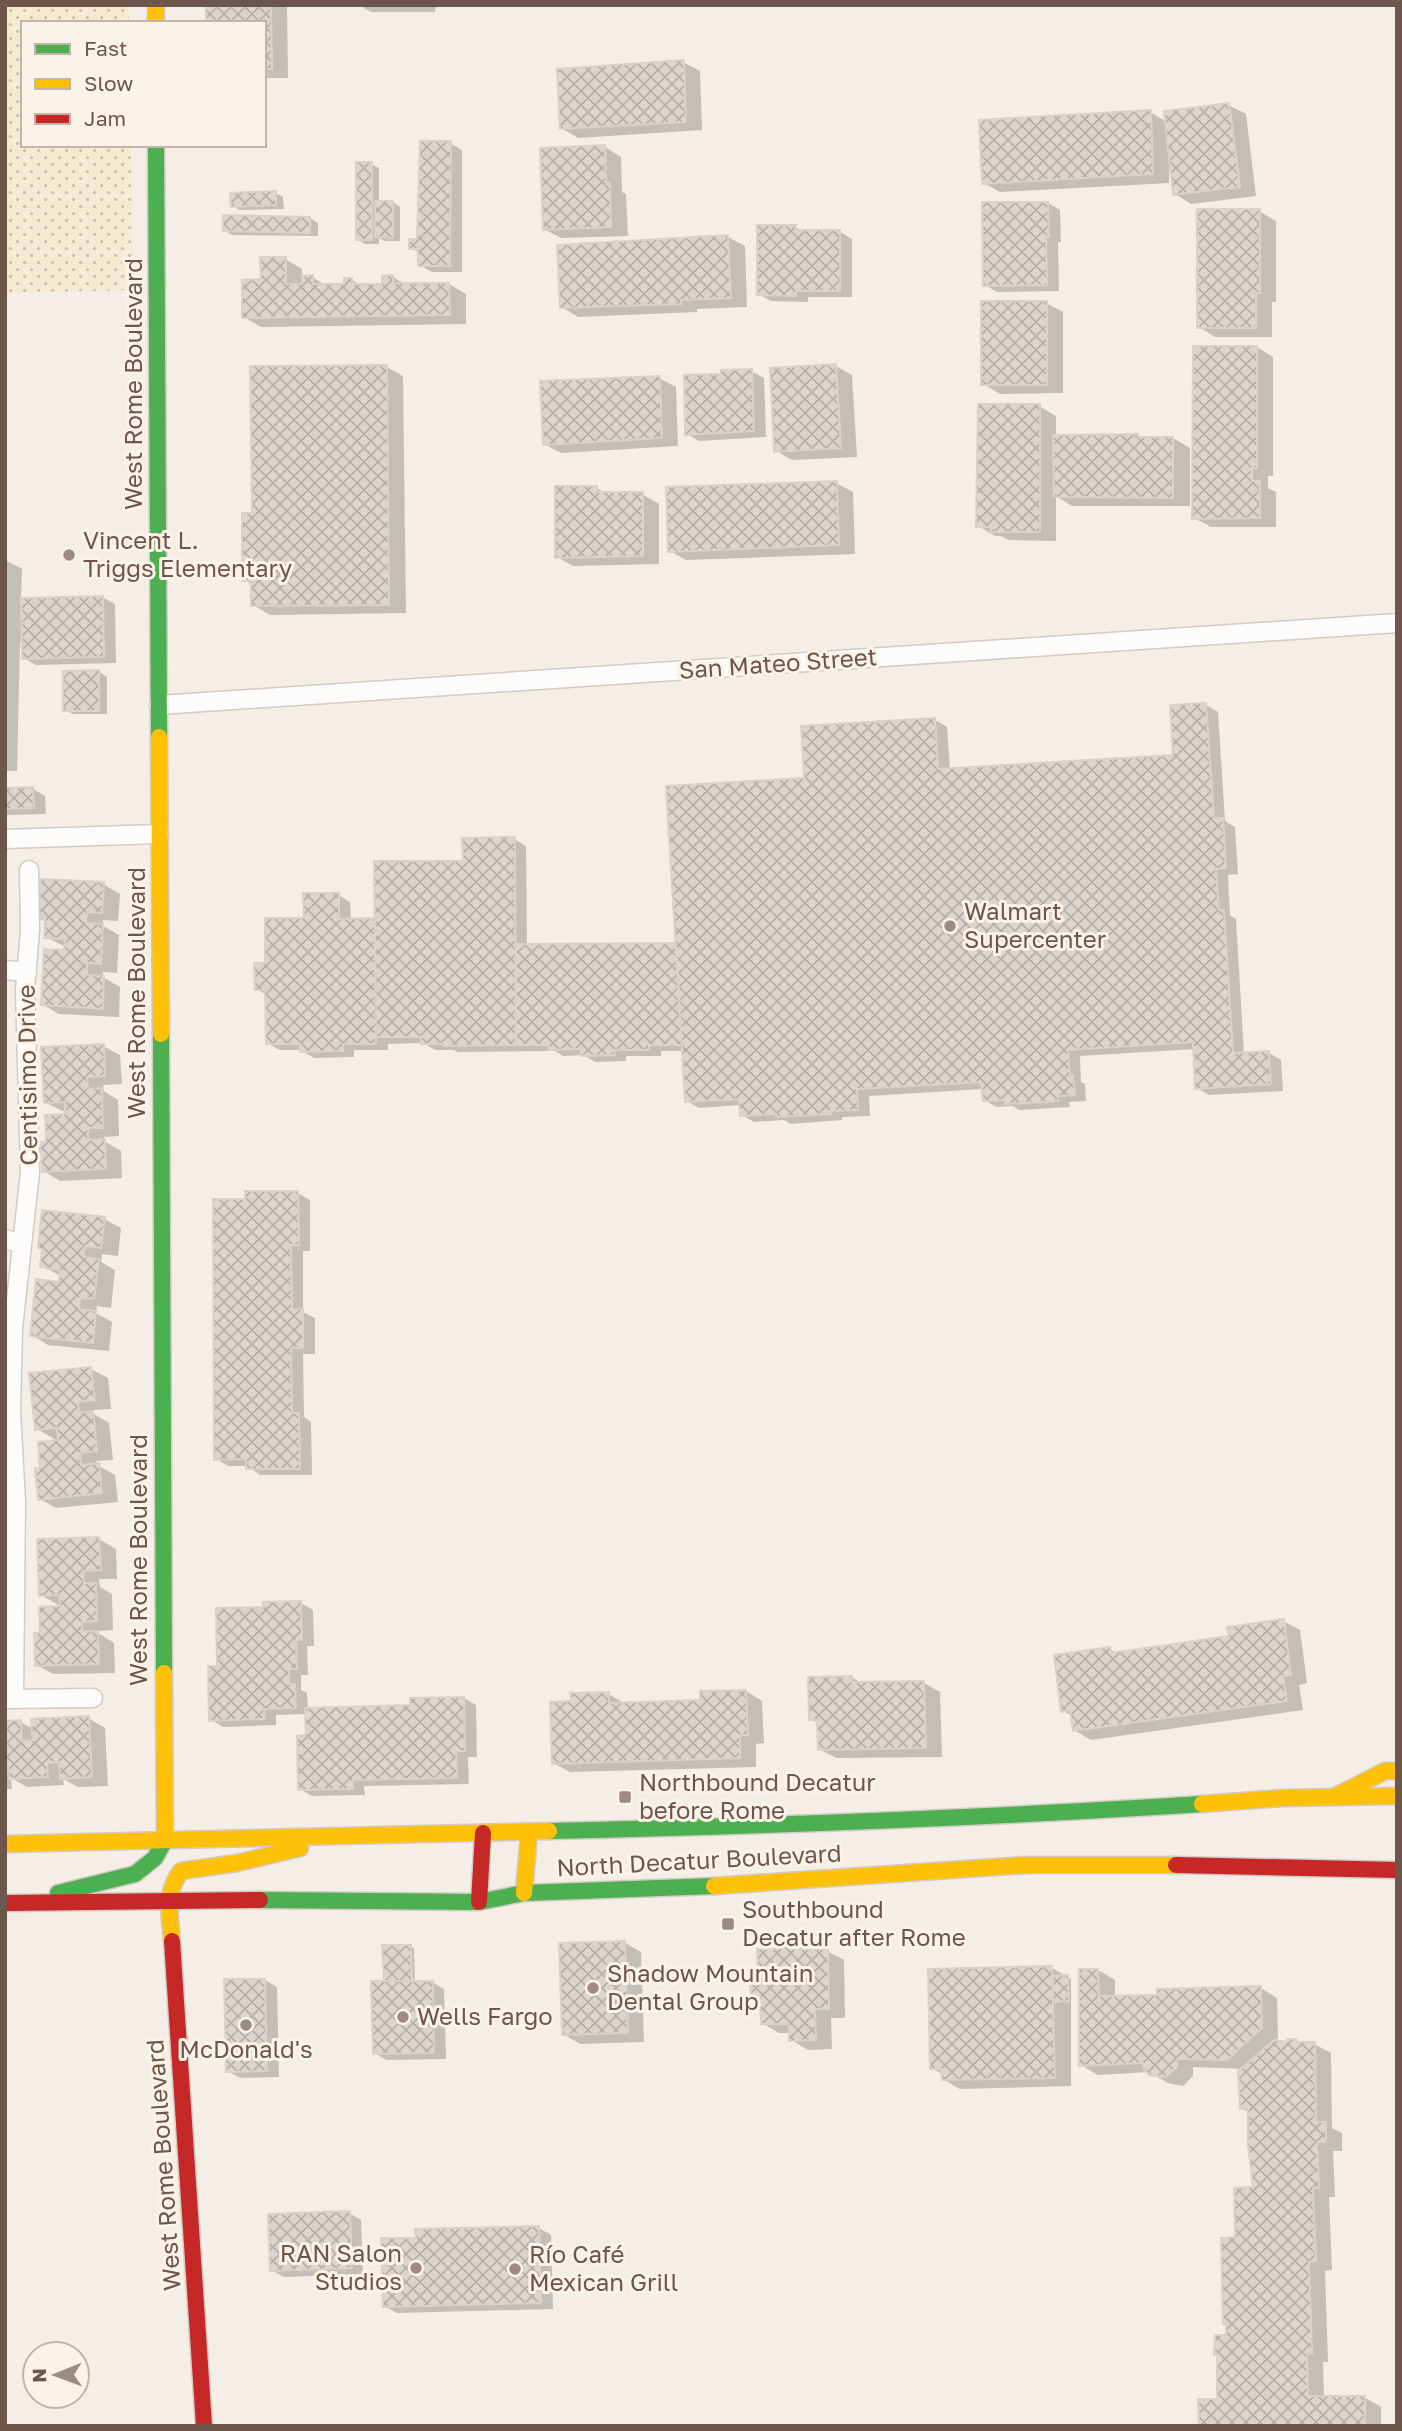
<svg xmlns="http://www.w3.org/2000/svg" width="1402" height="2431" viewBox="0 0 1402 2431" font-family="'Golos Text',sans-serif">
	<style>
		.sand { fill: url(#sand-dots) }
		.shadow { fill: #0003 }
		.building { fill: url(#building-cross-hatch); stroke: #dcd1ca; stroke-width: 2 }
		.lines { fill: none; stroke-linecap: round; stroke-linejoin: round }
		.street-casing { stroke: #d3cbc6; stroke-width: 21 }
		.fast-casing { stroke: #d2cbc4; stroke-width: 19 }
		.slow-casing { stroke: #d2cbc4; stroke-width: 19 }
		.jam-casing { stroke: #d2cbc4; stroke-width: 19 }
		.street { stroke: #fdfcfb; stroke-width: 18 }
		.fast { stroke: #4caf50; stroke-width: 16 }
		.slow { stroke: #ffc107; stroke-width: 16 }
		.jam { stroke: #c62828; stroke-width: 16 }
		.poi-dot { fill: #9c8b82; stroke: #fcf3e8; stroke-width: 2.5 }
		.labels { text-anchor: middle; stroke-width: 6; stroke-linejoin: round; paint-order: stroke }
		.street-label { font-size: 24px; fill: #6d564c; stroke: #fcf3e8 }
		.poi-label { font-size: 24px; fill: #6d564c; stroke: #fcf3e8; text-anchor: start }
	</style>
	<defs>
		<pattern id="sand-dots" width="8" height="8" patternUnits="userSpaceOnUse" patternTransform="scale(1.75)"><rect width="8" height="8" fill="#f5ead2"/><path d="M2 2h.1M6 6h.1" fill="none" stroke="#cbc0ad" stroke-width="1.8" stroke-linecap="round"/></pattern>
		<pattern id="building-cross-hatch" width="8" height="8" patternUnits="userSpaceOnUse" patternTransform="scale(1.75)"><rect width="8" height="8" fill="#ddd4cd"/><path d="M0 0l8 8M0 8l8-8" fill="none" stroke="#b7afa9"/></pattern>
	</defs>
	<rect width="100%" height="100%" fill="#f4eee7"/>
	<path class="sand" d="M5,5H129V23H23V145H131L134,290L5,293Z"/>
	<path class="shadow" d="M208,5H287L288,78H264V23Z
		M359,5H436L435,12H371Z
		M683,62L700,71L702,130L578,138L561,128Z
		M1229,105L1246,114L1256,196L1191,204L1175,194L1172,163H1169V183L1000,192L984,183L1150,112L1167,122Z
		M450,143L462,150V272H432L419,265V253L411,248L419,241Z
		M605,147L621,157L622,192L626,194L628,236L561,238L544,229Z
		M371,164L379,168V202H393L400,207V241H385L379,238V244H365L357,239Z
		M275,193L283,197L284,209L240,210L233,206Z
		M1048,203L1060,210L1061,242H1058L1059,291L997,292L985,285Z
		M1259,211L1276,221V302H1272V337H1215L1199,327Z
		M310,218L318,223V236L232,235L224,230Z
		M795,227L803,231L840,232L852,239V297H808V302L771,301L758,294Z
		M728,237L745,246L747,307L697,309V312L578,317L562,307Z
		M285,259L302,269V277H312L327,286H346L352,280L363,286H384L393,277L406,285L449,284L466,294V324L261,327L244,317L262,281Z
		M1046,303L1063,312V393L1000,394L983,384Z
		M1257,347L1273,357V476H1268V488L1276,492V527H1211L1194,518Z
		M836,366L852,375L857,457L792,460L776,451Z
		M387,367L403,376L406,613L270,615L253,605V585L244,580L253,514Z
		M751,371L764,378L766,437L699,441L687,434L723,375Z
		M659,378L676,387L678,446L561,453L544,444Z
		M1039,406L1056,416V437L1173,438L1190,448V506H1072L1056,496V541L1009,540L1001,536H995L978,526Z
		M836,483L853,492L855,554L686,560L670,551Z
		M597,488L607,494H642L659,504V564L573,566L557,557Z
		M5,560L22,569L21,599L102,597L115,604L116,663L36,665L24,658V642H20L17,771H5Z
		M99,672L107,677V714H73L65,710Z
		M1206,705L1218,712L1225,821L1235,827L1238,874L1228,875L1230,915L1236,919L1244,1054L1269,1053L1281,1060L1283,1091L1209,1095L1197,1088L1195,1049L1080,1056L1081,1082L1085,1084L1086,1101L1069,1102L1070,1107L1019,1110L1013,1106L996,1107L984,1100L983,1089L869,1096L870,1116L842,1117V1120L790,1124L784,1120L754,1122L742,1115L741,1105L699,1108L687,1101L684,1051H661V1056H626V1061L595,1062L584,1055L563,1056L555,1051L458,1052L453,1050H435L423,1043L388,1044V1050H354V1057L314,1058L301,1050H280L267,1043V995L256,989L267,964L305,919L338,895L350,902L351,920H377L464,862L514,839L526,846L527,946L678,944L806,779L935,720L947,727L950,770L1175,756Z
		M33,789L45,796L46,814L5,815V790Z
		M103,884L120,894L118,921L103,920V926L119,935L117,973L103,972V977L120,987L119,1017L59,1014L42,1004L66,952V947L46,937V922L41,919Z
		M103,1046L120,1055L122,1084L103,1085L104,1091L118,1100L119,1136L104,1137V1141L121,1151L122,1178L60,1181L44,1171L48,1143L67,1116V1111H62L45,1102Z
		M298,1193L310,1200V1251H303V1312L315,1318V1354H303L304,1417L311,1422L312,1475H260L248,1466H228L216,1459L246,1200Z
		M104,1219L121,1228L118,1256L102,1254L101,1262L115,1270L111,1308L97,1306L96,1313L112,1322L109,1351L48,1345L32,1335L60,1284L61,1276L42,1266Z
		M91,1369L108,1378L111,1409L94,1410V1414L109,1423L113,1460L96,1461L97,1465L115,1475L118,1502L56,1508L40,1499L42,1469L58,1441L37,1429Z
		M99,1539L116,1549L117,1579H99L100,1587L112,1594L113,1630L98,1631V1633L114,1643L115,1673L53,1674L37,1665L42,1635L63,1608L62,1605H58L41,1595Z
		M301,1603L313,1610L314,1646H307L308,1675H301V1690L307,1693L308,1709L411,1707L464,1698L476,1705L477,1757H468L469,1784L364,1786L365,1795L312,1796L300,1789L308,1737L307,1714L276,1715V1725L223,1727L211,1720L219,1667L264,1609Z
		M1283,1621L1300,1630L1307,1683L1299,1685L1303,1710L1091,1740L1074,1730L1073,1716L1063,1711L1110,1649L1117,1654L1231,1638Z
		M852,1677L862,1684L924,1683L940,1692L942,1757L836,1758L819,1749V1724L811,1719Z
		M746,1691L762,1701L764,1743L756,1744V1767L570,1772L553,1763L572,1703L608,1694L626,1704L702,1702Z
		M88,1718L105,1728L108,1786L78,1787L63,1779L64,1785L27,1787L11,1778L12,1789H5V1723L20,1722L34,1729Z
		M625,1943L641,1952L644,2042L580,2044L563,2034Z
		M794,1944L807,1951H827L844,1960L845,2018H831L832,2049L808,2050L791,2040V2033H779L762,2023V2002L753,1997L777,1951Z
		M410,1946L414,1948L415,1983L432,1982L444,1989L446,2059L387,2060L374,2053L390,1983Z
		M1052,1968L1071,1979V2086L960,2089L943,2079V2075L932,2068Z
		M1098,1970L1115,1980V1997L1261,1988L1277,1998L1278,2038L1274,2041L1314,2044L1331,2053L1332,2128L1342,2133V2151H1333L1335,2197H1329L1332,2270L1325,2271L1328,2362H1323L1324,2398L1364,2397L1381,2407V2426H1201L1219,2401V2355L1216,2354L1228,2336L1236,2239L1255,2189L1250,2113L1241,2108L1244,2069L1193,2067V2076L1183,2086L1168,2083L1149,2072L1098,2075L1081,2065Z
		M265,1980L277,1987L279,2077L240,2078L228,2071L226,1981Z
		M349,2213L361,2220L363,2274L284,2277L271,2270Z
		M539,2228L551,2235L553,2309L397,2313L384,2306L418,2239Z"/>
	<path class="building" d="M206,5H271L272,69H264V23H206Z
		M684,60L686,122L560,129L557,69Z
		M1229,103L1240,187L1173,195L1164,111Z
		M1151,110L1153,174L982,184L979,120Z
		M420,141H451L450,266H418V249H409V239H417Z
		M605,145L606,183H610L611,227L543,230L540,148Z
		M356,162H372V240H356Z
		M276,191V205L231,207L230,193Z
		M375,201H393V238L375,237Z
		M982,202H1048L1049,237L1046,236L1047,285L983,286Z
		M1197,209H1260V293H1256V328H1197Z
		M223,215L310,217V233L223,231Z
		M757,225H796L795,230H840V291H796V296L757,295Z
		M728,235L731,298L681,300V304L560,308L557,245Z
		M260,257H286V284H302V276L313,275V284H344V278H352V284H382V276L393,275V283H449L450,315L242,318V280L261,279Z
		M981,301H1047V385H981Z
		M1193,346H1257V468H1252V481H1260V518L1192,519Z
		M836,364L841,448L774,452L770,368Z
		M387,365L389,605L251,606V581H242V513H252L250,366Z
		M752,369L754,431L685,435L684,375L721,374V370Z
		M660,376L662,438L543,445L540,381Z
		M978,404H1040V532H991V527H976Z
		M1138,434V437H1173V498L1054,497L1053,435Z
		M837,481L839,545L668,552L666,487Z
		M555,486H597V492H643V556L555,558Z
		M103,596L104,657L22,659L21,598Z
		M99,670V711H63V671Z
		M1206,703L1214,818H1223L1226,868L1216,869L1219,910H1224L1233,1053L1269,1051L1271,1084L1195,1089L1193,1042L1068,1050L1070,1075H1073L1075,1095L1058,1096V1101L1005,1104V1100L983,1101L981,1082L857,1089L858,1110L830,1111L831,1114L776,1117V1114L740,1116L739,1099L685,1102L666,786L804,778L801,726L935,718L938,769L1173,755L1170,705Z
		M33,787L34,808L5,809V788Z
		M515,837L516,1045L444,1046V1044H421V1037H376L374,861H463L462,838Z
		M41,879L104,882L102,913L87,912L86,923L103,924L101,964L87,963V975L104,976L103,1009L41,1005L44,949L64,950L65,939L44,938L45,920L39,919Z
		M303,893H339V919L375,918L376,1044H343V1051L300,1052V1044H266L265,990H255L254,963H265V918H304Z
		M676,943L682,1045H649V1050H614L615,1055L581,1056V1049L549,1050V1045H516V944Z
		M104,1044L105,1076L87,1077L88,1089L102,1088L103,1128H88V1140L105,1139L106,1169L42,1172L40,1142H46L45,1115L65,1114V1102L44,1103L41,1047Z
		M245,1191H298L299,1245H291L292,1310L303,1309V1348H291L292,1413H299L300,1469H246V1459L214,1460L213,1199H245Z
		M42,1210L105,1217L101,1248L85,1246L84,1257L99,1259L94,1299L80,1298L79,1309L96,1311L93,1343L30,1336L36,1279L59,1282L60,1270L40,1267L42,1249L38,1248Z
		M91,1367L95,1400L78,1402L79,1413L93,1411L97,1451L80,1453L81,1465L99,1463L102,1493L38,1500L35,1468H40L38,1442L58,1440L57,1428L35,1430L29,1373Z
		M99,1537L101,1570L83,1571L84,1583H96L97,1621L82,1622V1632L98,1631L99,1664L35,1666L34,1633H40L39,1607L60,1606L59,1595L39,1596L37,1539Z
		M301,1601L302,1640H296L297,1669H289V1684H295L296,1708L264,1709L265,1719L209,1721L208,1666H217L216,1608L263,1607V1602Z
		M1284,1619L1291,1675L1283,1676L1287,1701L1073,1731L1070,1710L1061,1712L1054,1655L1110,1647L1111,1653L1229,1636L1227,1627Z
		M852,1676V1682L924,1681L926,1748L818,1750L817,1720H809L808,1677Z
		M746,1690L748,1735H740V1758L552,1764L550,1702L571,1701L570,1693L609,1692V1703L700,1700V1691Z
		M464,1697L465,1751H456L457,1778L353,1780V1789L298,1790L297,1736L306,1735L305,1708L410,1705V1698Z
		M89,1716L92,1777L60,1779L59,1762L47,1763L48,1777L9,1779L8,1763L5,1764V1721L21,1720L22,1741L33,1740L31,1719Z
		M625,1941L628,2033L562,2035L559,1943Z
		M795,1942V1950L828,1949L829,2009H815L816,2040L789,2041V2024H761L760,1997L751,1998L750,1982H758L757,1949H775V1943Z
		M382,1945H411L412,1981H384Z
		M1052,1966L1055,2078L942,2080L941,2069H930L928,1969Z
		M1079,1969H1098L1099,1996L1157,1995V1989L1261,1986L1262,2028L1227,2060L1177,2059V2067L1165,2077L1149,2075L1144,2069L1143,2063L1079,2066Z
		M1068,1975L1069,2001L1053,2002V1976Z
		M224,1979H265L267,2071L226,2072Z
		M371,1981H433L434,2053L373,2054Z
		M1287,2039H1296L1297,2042H1315L1316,2122H1326V2142H1317L1319,2188H1313L1316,2261L1309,2262L1312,2354L1307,2353L1308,2396H1365V2426H1199L1198,2399H1217V2354L1214,2355L1215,2335H1226V2324H1223L1221,2238L1235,2237L1234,2188L1253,2187L1248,2144V2108L1240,2109L1238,2071L1274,2040L1287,2042Z
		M350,2211L352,2268L270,2271L268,2214Z
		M539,2226L541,2303L383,2307L381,2238H416L415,2229Z"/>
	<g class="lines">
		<g class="street-casing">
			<path id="street" d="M159,705L1397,623
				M5,839L159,834
				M5,970L27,972
				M5,1239L22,1244
				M14,1698L16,1502L11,1410L13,1328L30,1172L25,990L30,930L29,870
				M5,1699L93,1698"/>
		</g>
		<g class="fast-casing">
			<path id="fast" d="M156,145L159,737
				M161,1034L164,1673
				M549,1831C767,1826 984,1818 1202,1804
				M58,1893L135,1874L155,1858L165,1840
				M260,1900L479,1902L524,1893L714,1886"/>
		</g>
		<g class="slow-casing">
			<path id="slow" d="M156,5V23
				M159,737L161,1034
				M164,1673L165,1840
				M1334,1797L1385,1771H1397
				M1202,1804L1283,1798L1397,1796
				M5,1844L549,1831
				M714,1886L1025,1865H1176
				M524,1893L529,1833
				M172,1941C170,1914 164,1894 181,1871L237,1863L300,1848"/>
		</g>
		<g class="jam-casing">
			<path id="jam" d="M1176,1865L1397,1870
				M479,1902L483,1833
				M5,1903L260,1900
				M172,1941L204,2426"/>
		</g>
		<use href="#street" class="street"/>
		<use href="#fast" class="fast"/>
		<use href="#slow" class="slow"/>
		<use href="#jam" class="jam"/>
	</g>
	<g class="poi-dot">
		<circle cx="69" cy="555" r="7"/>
		<circle cx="950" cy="926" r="7"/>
		<rect x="618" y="1790" width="14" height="14" rx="3.5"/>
		<rect x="721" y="1917" width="14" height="14" rx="3.5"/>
		<circle cx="593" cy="1988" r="7"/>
		<circle cx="403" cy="2017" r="7"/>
		<circle cx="246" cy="2025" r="7"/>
		<circle cx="416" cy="2268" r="7"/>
		<circle cx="515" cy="2269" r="7"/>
	</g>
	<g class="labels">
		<g class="street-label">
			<text transform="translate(134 384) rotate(-90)" y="8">West Rome Boulevard</text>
			<text transform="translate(778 664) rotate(-4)" y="8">San Mateo Street</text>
			<text transform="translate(137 993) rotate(-90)" y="8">West Rome Boulevard</text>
			<text transform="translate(28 1075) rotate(-91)" y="8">Centisimo Drive</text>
			<text transform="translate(139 1560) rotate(-90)" y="8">West Rome Boulevard</text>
			<text transform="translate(699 1861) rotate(-3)" y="8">North Decatur Boulevard</text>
			<text transform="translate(164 2165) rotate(-94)" y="8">West Rome Boulevard</text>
		</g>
		<g class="poi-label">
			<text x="83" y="549">Vincent L.<tspan x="83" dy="28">Triggs Elementary</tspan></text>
			<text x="964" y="920">Walmart<tspan x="964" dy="28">Supercenter</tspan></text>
			<text x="639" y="1791">Northbound Decatur<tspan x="639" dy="28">before Rome</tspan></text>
			<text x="742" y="1918">Southbound<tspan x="742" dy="28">Decatur after Rome</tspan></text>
			<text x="607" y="1982">Shadow Mountain<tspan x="607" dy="28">Dental Group</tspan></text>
			<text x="417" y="2025">Wells Fargo</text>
			<text x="246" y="2058" text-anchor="middle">McDonald's</text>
			<text x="402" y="2262" text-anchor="end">RAN Salon<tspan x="402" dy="28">Studios</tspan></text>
			<text x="529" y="2263">Río Café<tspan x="529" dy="28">Mexican Grill</tspan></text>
		</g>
	</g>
	<rect width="1402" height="2431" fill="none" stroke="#6d564c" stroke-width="14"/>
	<rect x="21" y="21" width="245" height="126" fill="#fcf3e8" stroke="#c3b4aa" stroke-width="2"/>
	<rect x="35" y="44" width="35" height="10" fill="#4caf50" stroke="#c3b4aa" stroke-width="2"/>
	<text x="84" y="56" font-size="21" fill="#6d564c">Fast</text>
	<rect x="35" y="79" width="35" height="10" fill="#ffc107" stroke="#c3b4aa" stroke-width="2"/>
	<text x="84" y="91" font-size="21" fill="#6d564c">Slow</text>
	<rect x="35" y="114" width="35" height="10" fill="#c62828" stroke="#c3b4aa" stroke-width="2"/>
	<text x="84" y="126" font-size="21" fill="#6d564c">Jam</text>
	<g transform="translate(56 2375) rotate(269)"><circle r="33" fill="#fcf3e8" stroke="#c3b4aa" stroke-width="2"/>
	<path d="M0-5L12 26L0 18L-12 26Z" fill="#9c8b82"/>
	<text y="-10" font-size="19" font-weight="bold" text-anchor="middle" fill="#6d564c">N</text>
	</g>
</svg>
